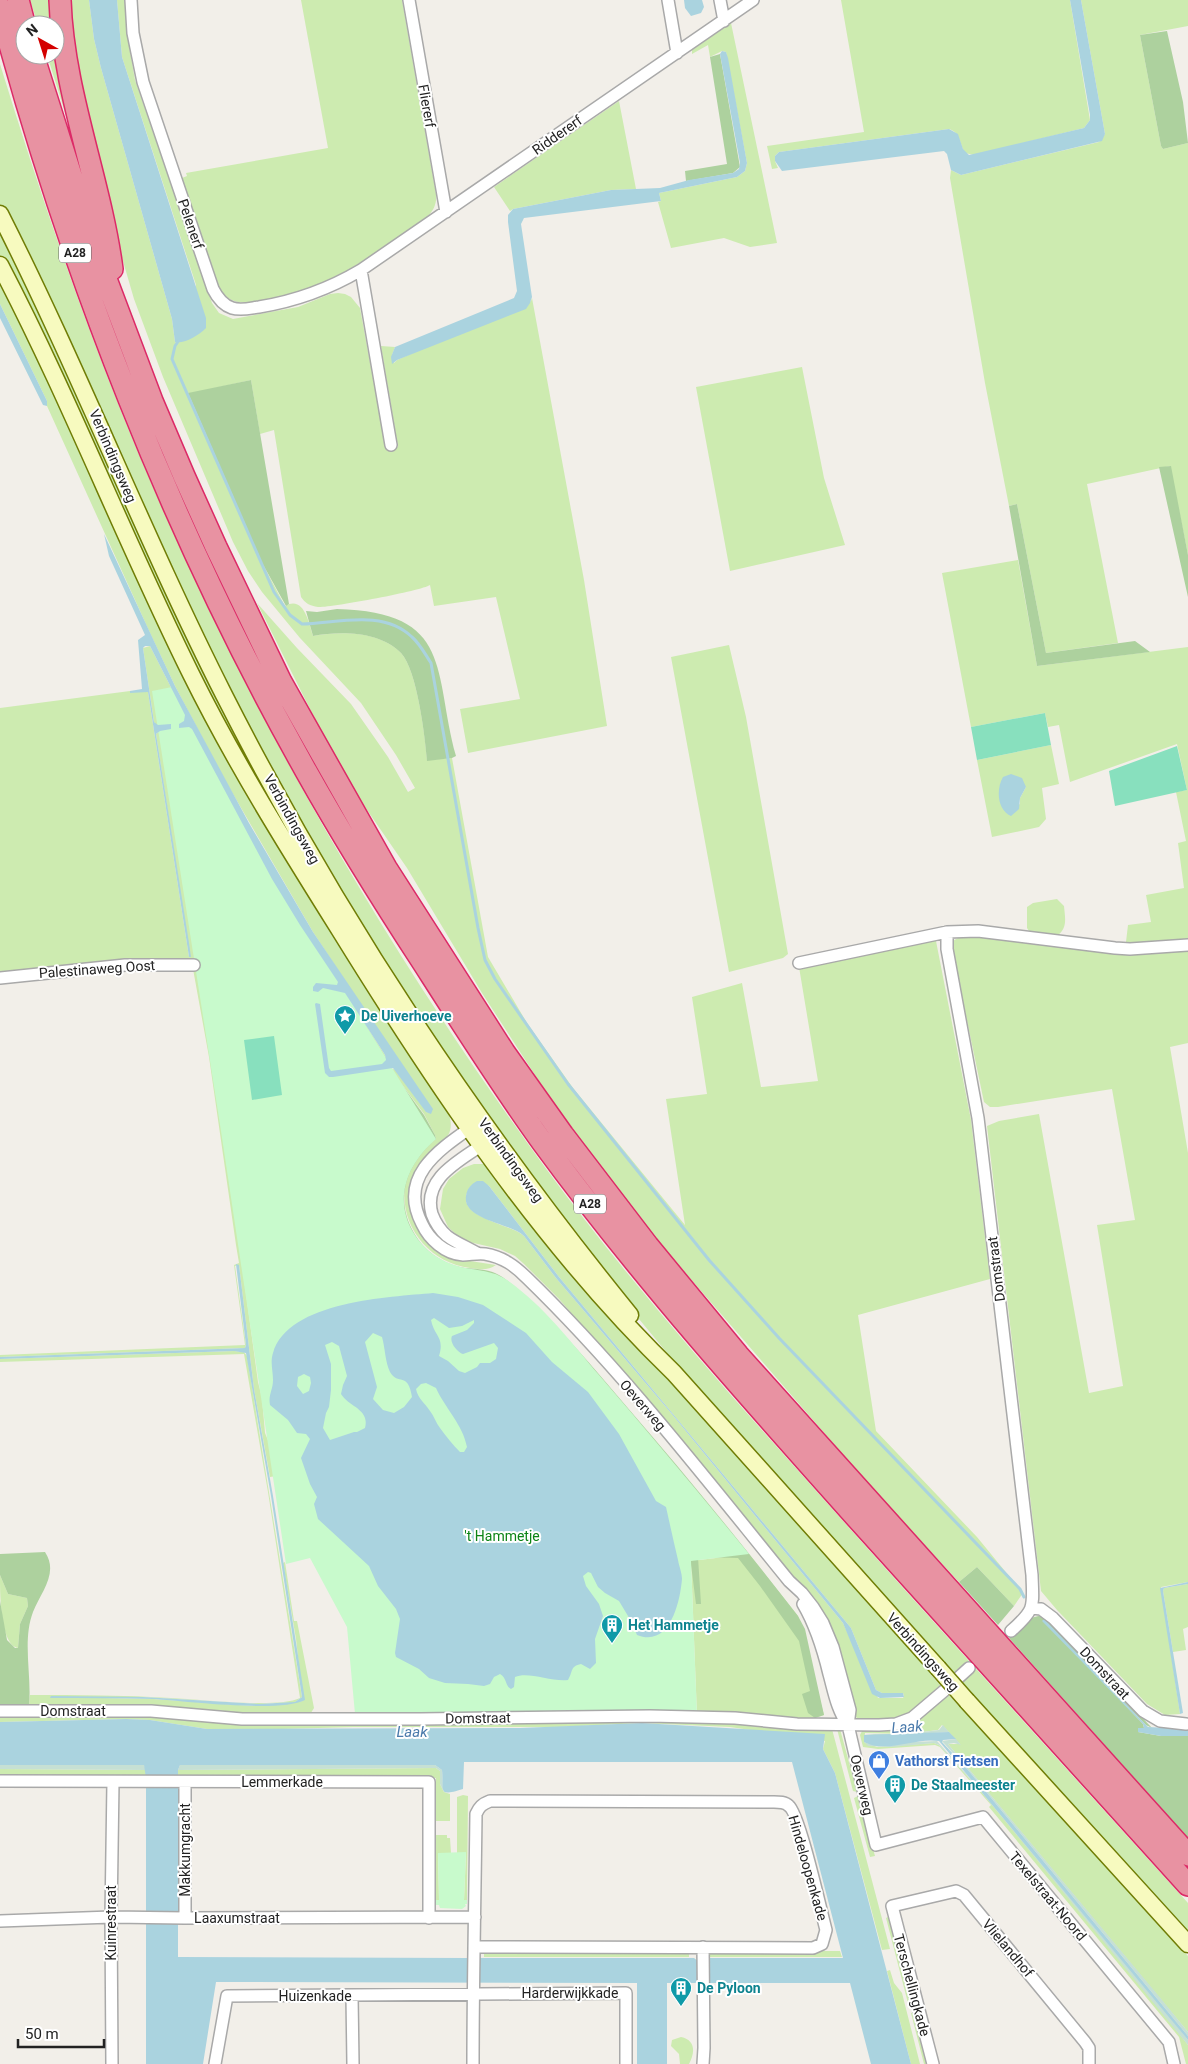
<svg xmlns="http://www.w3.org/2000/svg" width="1188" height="2064" viewBox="0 0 1188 2064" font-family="Roboto,sans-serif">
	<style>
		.grass { fill: #cdebb0; fill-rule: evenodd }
		.forest { fill: #add19e }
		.wetland { fill: #c6e0d4 }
		.park { fill: #c8facc }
		.pitch { fill: #88e0be }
		.water { fill: #aad3df; fill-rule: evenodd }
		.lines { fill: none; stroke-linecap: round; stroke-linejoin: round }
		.stream { stroke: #aad3df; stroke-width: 3 }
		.minor-casing { stroke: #a9a9a9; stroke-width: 14 }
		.secondary-casing { stroke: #707d05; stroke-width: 19 }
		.motorway-casing { stroke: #dc2a67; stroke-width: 24 }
		.minor { stroke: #fff; stroke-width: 11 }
		.secondary { stroke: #f7fabf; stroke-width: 16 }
		.motorway { stroke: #e892a2; stroke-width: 21 }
		.secondary-bridge-casing { stroke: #707d05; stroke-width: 19; stroke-linecap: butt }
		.secondary-bridge { stroke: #f7fabf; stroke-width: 16 }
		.labels { text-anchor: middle; stroke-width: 4; stroke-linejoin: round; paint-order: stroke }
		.shield { fill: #fff; stroke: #646464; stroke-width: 1 }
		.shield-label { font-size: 12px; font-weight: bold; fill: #222 }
		.street-label { font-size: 14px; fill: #222; stroke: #fff }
		.culture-label { font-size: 14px; font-weight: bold; fill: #0d838f; stroke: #fff; text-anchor: start }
		.park-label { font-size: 14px; fill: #0c8416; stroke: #fff }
		.shop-label { font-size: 14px; font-weight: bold; fill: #366cbe; stroke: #fff; text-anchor: start }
		.water-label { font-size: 15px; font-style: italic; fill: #4a7aab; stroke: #fff }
	</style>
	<rect width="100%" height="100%" fill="#f2efe9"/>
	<path class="grass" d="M30,0H56L85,176L47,55H55V25H38Z
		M69,0H89L94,39L101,68L172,319L175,342L178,343L196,285L122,57L117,0H125L127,34L135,80L212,303L219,313L233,319L298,307L330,294L338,293L345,294L351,297L360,308L386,449L398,447L381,346L395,347L392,355L394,363L397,360L531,301L532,298L584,580L607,726L468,753L460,709L520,699L496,597L434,606L430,585C421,591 329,608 318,607C310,606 305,603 301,597L274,430L260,434L251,380L188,394L261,561L285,606C304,595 309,623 313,636C342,631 379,631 401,653C417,670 425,736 427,760L452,758L488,957L527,1023L573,1088L685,1225L666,1099L707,1094L692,997L742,983L761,1087L818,1081L799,967L930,940L936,941L971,1120L990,1279L858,1315L876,1431L977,1537L1023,1593L1014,1606L977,1567L959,1582L872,1488L669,1254L615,1187L546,1092L482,993L407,868L354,791L324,737L257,603L297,648L351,704L388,757L408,792L415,788L396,755L361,703L300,638L262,592L248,571L233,542L163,377L134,299L116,237L75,66Z
		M301,0H402L436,194C437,203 434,210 428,216C374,254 333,288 266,300C247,303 229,307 219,287L182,178L187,176L186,173L328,148Z
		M841,0H1070L1090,120L1084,128L974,155L965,153C959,143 961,133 949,129L779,152L775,156V161L778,168L772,169L767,146L864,132Z
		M1081,0H1188V26L1140,35L1161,146L1163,149L1188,143V555L1170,466L1087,484L1118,643L1046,653L1017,504L1009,506L985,383L950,178L951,170L961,175L1099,142L1105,134Z
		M731,23L777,243L750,247L724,238L671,248L658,202L661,201L659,193L737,177L745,171L747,163L726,52L722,51L710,57L708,45L692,54V50Z
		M0,64C36,181 75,297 121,411C230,679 373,932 544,1166C641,1298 751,1418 860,1540C969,1661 1078,1782 1188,1903V1934L962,1683L973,1672L965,1663L953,1674L721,1418L581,1249L453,1074L269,773L0,207Z
		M619,101L636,189L611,190L513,209L510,211L494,187Z
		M0,222L101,437L353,933L243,766L0,258Z
		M0,272L155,609L367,981L394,1033L449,1114C457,1142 436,1140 427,1156C422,1165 416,1203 413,1214L457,1259L496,1265C488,1271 479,1269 470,1268C420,1262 387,1207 414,1161C420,1152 428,1145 436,1139L435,1135L424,1114L391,1070L201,961L192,963V959L0,975V708L130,691L148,692L189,957H190L156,734L160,731L154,722L143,648L150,646L185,715L345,993L385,1055L390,1068L396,1070L428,1114L377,1029L313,932L222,775L175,686L150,633L47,406V401L0,304Z
		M802,367L824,478L845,545L730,571L696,387Z
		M1018,560L1037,666L1188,647V939L1127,944L1126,942L1128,925L1151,922L1146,895L1184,888L1178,843L1186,841L1176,792L1187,790L1177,744L1070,782L1059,725L1048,727L1045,713L971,727L942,573Z
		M729,645L746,717L788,954L783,958L729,972L671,657Z
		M1051,745L1059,784L1042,788L1046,819L1039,827L992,837L977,760ZM1003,777L1026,787L1020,798V805Z
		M1057,899L1064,906C1065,918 1068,928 1057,936L1029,931L1027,928V907L1033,903Z
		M958,938H1003L1103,953L1188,949V1043L1170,1047L1188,1153V1582L1161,1587L1180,1714L1165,1715L1147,1704L1057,1610L1041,1591L987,1126L999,1121L1039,1114L1089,1393L1123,1386L1097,1225L1135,1220L1112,1089L998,1107H990L984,1102L952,949L951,942Z
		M193,969H202L258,1382L262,1398L265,1433L282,1475L270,1477L254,1389L239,1265L235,1266L246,1345L245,1348L0,1357V1355L245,1345L234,1265L239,1263L236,1245L209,1057Z
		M474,1164H485L933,1672L931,1675L942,1687L909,1715L885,1721L858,1719L854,1715L808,1595L657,1412L559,1299L524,1264L515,1256L500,1249L469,1242L460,1238L448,1227L440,1209L443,1189L449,1179L463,1168ZM480,1181L489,1186L559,1277L851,1628L876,1690L882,1693H903L904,1696L903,1698H878L843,1623L671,1413L556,1278L524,1236C512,1225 464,1218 466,1198C467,1188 471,1185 480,1181Z
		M234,1351L244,1352L247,1356L302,1697L295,1702L259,1704L143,1697H50L153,1699L253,1706L303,1701L296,1639L284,1569L283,1563L285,1562L294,1621H297L314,1708L309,1716L32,1707L29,1705L30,1695C77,1695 124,1695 171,1698C199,1699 277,1709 300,1698L268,1492L244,1354L0,1362V1359Z
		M749,1554L798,1616L824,1715L797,1724L697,1716L691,1561Z
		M0,1575L8,1594L27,1598L28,1606L20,1624L18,1648C0,1645 0,1592 0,1575Z
		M1188,1584V1627L1183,1629L1186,1650L1173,1652L1163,1591L1164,1588Z
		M948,1694L959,1706L962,1705L1188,1956V2032L948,1744H960L942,1725L938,1730L906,1734L865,1733L864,1742L877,1747L934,1743L939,1745L979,1789L1158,2006L1188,2045V2064H1186L1179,2037L989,1807L991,1805L940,1747L935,1745L878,1749L863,1747L860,1735L862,1731L879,1729Z
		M0,1715L707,1721L832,1729L890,1949L882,1950L835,1773L823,1749L825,1741L730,1727L642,1723L559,1727H353L283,1729H207L150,1720L126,1719L0,1722Z
		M837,1729H840L857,1792L853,1791Z
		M436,1768L440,1771V1784L444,1792L450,1794V1821H436V1778H178V1770Z
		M0,1769L146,1770V1778H0Z
		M463,1795L468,1796L467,1900H464L466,1853H457V1797Z
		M858,1796L875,1856L870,1857L854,1798Z
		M436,1835H447V1838H450L451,1853H438L439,1900H436Z
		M890,1916L913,2007L911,2008L909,2007L886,1918Z
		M484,1951L689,1952V1957H484Z
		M709,1951H840L842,1957H709Z
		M890,1970L894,1983L902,1993L920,2064H911L887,1971Z
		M915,2012L928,2064H924L911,2013Z
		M681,2037C696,2040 695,2053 689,2064H680L679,2054L671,2046L672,2040Z"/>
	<path class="forest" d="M1167,31L1183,102L1188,143L1163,149L1161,146L1140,35Z
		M720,54L740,167L733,173L686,181L685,171L727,164L710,57Z
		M251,380L289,604L286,606L261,561L188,393Z
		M1171,466L1188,555V597L1159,467Z
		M1017,504L1046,653L1135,641L1150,652L1037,666L1009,506Z
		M337,609C454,612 433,671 456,756L452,758L427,761C425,736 417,670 401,653C379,631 341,631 313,636L306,611L317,612Z
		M312,1003L391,1070L424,1115L435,1135L436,1139C408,1163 393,1197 414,1233C424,1251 444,1265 465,1268C475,1269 486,1269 495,1273C504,1277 512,1284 519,1291C559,1326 593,1367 627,1407C686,1475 743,1545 798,1616L805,1629L824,1715L815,1718L808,1713L802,1694L810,1691L799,1641L760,1586L738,1558L698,1557L701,1604H696L689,1549L424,1264Z
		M45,1552C59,1573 41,1592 33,1612C22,1641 32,1676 29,1705L0,1704V1601L7,1640L15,1648H18L20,1624L28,1606L27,1598L8,1594L0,1575V1554Z
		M977,1567L1014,1606L998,1625L959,1582Z
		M1042,1615L1047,1617L1152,1728L1146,1725L1043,1619L1143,1724L1144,1728H1138V1732L1161,1736H1188V1838L1009,1638L1031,1618Z"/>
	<path class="wetland" d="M943,1725L949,1732L886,1736L864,1734H906L939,1730Z
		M956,1739L961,1745L954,1743L948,1744L1162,2000L1188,2032V2036L968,1770L942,1741Z
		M937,1741L991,1802L1165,2011L1188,2040V2045L979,1789L939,1745L934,1743L892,1747L868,1746L864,1742L868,1744Z
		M0,1765H144L146,1770L0,1769Z
		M180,1765H435L442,1770L443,1790L440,1784V1771L436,1768L178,1770Z"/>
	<path class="park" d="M172,687L308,932L436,1139C408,1163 393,1198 413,1232C423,1250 441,1262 461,1267C478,1271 492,1270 507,1280C543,1305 571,1342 599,1375C650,1434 700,1494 749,1554L691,1561L697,1716L355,1714L347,1627L310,1558L286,1564L221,1131L152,691Z
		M466,1852L464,1900H467V1904H465L466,1906L462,1909L440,1908L439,1905H436V1900H439L438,1853Z"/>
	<path class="pitch" d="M1045,713L1051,745L977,760L971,727Z
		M1177,746L1187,790L1115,806L1109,771Z
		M274,1036L282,1095L252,1100L244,1040Z"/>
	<path class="water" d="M89,0H117L122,57L206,318V328C199,335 185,344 175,342L172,319L101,68L94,39Z
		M684,0H702L704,7L701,13L691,16L685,8Z
		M1070,0H1081L1105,134L1102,141L961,175L951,170L947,154L944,151L782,171L775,161V156L779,152L949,129L958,134L963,149L969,155L1084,128L1090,120V115Z
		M722,51L726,52L728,58L747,163L745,171L737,177L659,193L661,201L524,218L521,224L532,297L530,303L526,309L397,360L392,364L391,357L395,347L514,298L517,291L508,222V215L513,209L611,190L660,188L689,180L733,173L739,169L740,163L720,54Z
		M0,304L47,401V406L43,405L0,318Z
		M104,534L175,686L249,823L313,932L433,1109L431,1114L426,1112L393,1068L333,1077H329L325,1073L315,1004L316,1003L320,1004L329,1068L331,1071L382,1064L386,1060L385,1055L345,993L323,988L318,992L313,991V987L316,983L337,985L338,982L300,925L272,879L192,729L189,727L179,728V724L184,721L185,715L150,646H145L143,648L154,722L158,725L171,724V729L160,731L156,734L189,943L191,957H189L148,692L130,693V691L142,689L138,640L145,635L109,556Z
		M1011,774L1022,778L1026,787L1020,798L1019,809L1011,816C997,810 996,789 1003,777Z
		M477,1181H483L489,1186L559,1277L851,1628L876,1690L882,1693H903L904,1697L880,1698L872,1694L843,1623L671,1413L556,1278L524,1236C511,1223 462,1220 466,1196C467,1189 470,1185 477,1181Z
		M236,1264L239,1265L254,1389L273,1496L305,1700C281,1713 185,1701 153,1699C119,1698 85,1698 50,1698L51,1696L143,1697L259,1704L295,1702L302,1697L271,1496L246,1353L234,1351L0,1359V1357L245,1348L246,1345Z
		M433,1293L458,1297L483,1305L526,1333L552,1362L588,1392L619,1434L656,1501L666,1507C670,1525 674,1543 678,1560C679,1566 682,1573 682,1579C680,1602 670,1648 637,1635L631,1621L619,1601L605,1593L598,1587L591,1573L588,1572L583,1576L586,1586L599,1604L603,1616L595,1639L596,1663L590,1669L581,1664C570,1666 573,1672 568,1680C551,1682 528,1671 515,1677L514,1687L511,1689C505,1686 507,1678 500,1674L494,1677L490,1684L484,1686L468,1684L445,1683L429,1678L419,1669L396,1657L395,1653L400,1619L396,1609L378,1586L369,1566L318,1519L314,1504L317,1497L310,1484L301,1458L310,1439L306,1434L297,1433L288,1420L270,1405C268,1395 273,1390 273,1380C273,1371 270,1362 273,1353C288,1301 390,1297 433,1293ZM434,1318L449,1328L462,1326L474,1320V1323L467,1330L452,1336C449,1342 457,1352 463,1354L494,1343L498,1348L496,1359L490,1363H480L477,1367L465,1373L459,1371L448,1361L439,1356C445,1337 434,1336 431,1320ZM373,1333L382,1337C385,1347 385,1362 390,1372C398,1386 408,1371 412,1397L404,1407L394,1413L383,1410L373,1399L377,1387L365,1342ZM332,1342L339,1346L347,1376L343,1385L341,1394C349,1407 370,1409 365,1428L357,1432H354L330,1440L323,1428L326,1413L329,1407L331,1390V1364L325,1345ZM304,1374L310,1377L311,1383L309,1391L303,1394L297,1386L298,1377ZM426,1383L436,1388C445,1408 463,1425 467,1447L464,1452H460C453,1445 446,1436 440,1428C436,1423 434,1416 430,1411C425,1403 418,1399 416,1389L421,1384Z
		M1188,1582V1584L1164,1588L1163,1591L1183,1713L1180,1714L1160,1588Z
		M1044,1619L1148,1727L1188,1729V1736H1161L1138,1732V1728H1144L1143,1724L1042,1621Z
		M126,1719L150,1720L207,1729L520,1728L642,1723L825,1734L823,1749L835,1773L911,2064H871L850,1983H667V2064H637V1983L216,1982L203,2064H146V1778L144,1765H0V1722ZM464,1762H792L843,1958H708L699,1962L694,1958H478L468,1963V1958L178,1957V1770L180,1765H435L442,1770C444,1792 437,1797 463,1789Z
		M949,1732L956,1739L943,1740L942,1742L968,1770L1188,2036V2040L939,1741C915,1737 887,1754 864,1742V1735Z"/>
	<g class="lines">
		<path class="stream" d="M179,340L175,346L172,359L274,592L290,615L302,624C338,623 383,609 412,637C420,644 425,654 431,663L478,928L485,960L495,979L568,1084L709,1260L779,1338L1020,1589L1024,1597"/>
		<g class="minor-casing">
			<path id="minor" d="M131,0L133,33L143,82L213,289C217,297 223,305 232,308C241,311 251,308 259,307C296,301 329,289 361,270L753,0
				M409,0L446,212
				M668,0L677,53
				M720,0L724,21
				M361,270L391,445
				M947,932V949L978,1118L1032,1575C1033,1607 1036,1609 1011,1631
				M799,963L947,932L978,931L1115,948L1130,949L1188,945
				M0,978L125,965H194
				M475,1128H470C437,1151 398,1178 422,1224C429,1239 445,1254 463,1255C470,1255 477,1253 485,1254C503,1257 515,1266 527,1278C622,1370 705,1478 789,1581L802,1593L813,1607L823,1623L833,1647L850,1710L848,1725L876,1845L983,1817L1169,2042L1174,2064
				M477,1253C467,1247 456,1243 447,1236C440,1230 435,1222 432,1214C422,1179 459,1161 482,1145L484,1139
				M803,1604C816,1626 823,1649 829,1674C834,1692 837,1710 848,1725
				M1032,1608L1041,1609L1053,1618L1143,1711L1160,1721L1186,1724
				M958,1678L969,1668
				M0,1711H151L242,1719H421L650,1716L735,1718L797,1724L879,1725L896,1724L912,1718L945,1690
				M0,1781L429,1782V1918
				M185,1782V1918
				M0,1921L111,1917L185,1918L475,1917
				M352,1996L353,2064
				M112,2064L111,1917L113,1782
				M215,2064L227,1996L626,1993V2064
				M473,2064C473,1981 475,1897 476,1814C479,1807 482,1804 490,1801L774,1802C779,1802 785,1802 789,1806C799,1813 821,1911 826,1930L822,1944L813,1948L474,1947
				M703,2064L704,2048L703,1947
				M933,2064L892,1906L956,1891L964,1895L1085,2042L1089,2048V2064"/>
		</g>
		<g class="secondary-casing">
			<path id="secondary" d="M0,214C80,372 144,537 224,695C336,916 474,1123 630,1315
				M0,265C70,399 124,539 191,674C235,763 287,846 339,929C436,1086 541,1244 674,1373L938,1668
				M967,1701L1188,1944"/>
		</g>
		<g class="motorway-casing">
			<path id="motorway" d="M18,0L25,27
				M60,0C63,92 100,179 112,269
				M0,8C70,271 172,533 306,771C343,837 383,901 424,964C463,1025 501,1085 543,1143C639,1274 747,1395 855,1516C966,1639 1077,1762 1188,1885
				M33,55L92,242L152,401L184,476L216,547L281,682L386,868L504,1052L563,1135L648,1246L738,1355L1188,1855"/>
		</g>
		<use href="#minor" class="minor"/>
		<use href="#secondary" class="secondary"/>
		<use href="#motorway" class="motorway"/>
		<g class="secondary-bridge-casing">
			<path id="secondary-bridge" d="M938,1668L967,1701"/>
		</g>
		<use href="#secondary-bridge" class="secondary-bridge"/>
	</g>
	<defs>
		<g id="sight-pin" transform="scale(1.125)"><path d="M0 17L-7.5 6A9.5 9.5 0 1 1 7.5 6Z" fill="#0f9aa8" stroke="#fff"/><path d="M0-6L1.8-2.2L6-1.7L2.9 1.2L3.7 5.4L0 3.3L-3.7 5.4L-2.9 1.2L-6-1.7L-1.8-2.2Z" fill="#fff"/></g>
		<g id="building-pin" transform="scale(1.125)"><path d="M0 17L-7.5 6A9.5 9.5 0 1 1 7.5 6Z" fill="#0f9aa8" stroke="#fff"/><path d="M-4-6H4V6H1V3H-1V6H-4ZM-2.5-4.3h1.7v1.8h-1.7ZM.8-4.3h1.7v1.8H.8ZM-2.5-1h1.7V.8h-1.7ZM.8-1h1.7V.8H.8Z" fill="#fff"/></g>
		<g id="shop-pin" transform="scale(1.125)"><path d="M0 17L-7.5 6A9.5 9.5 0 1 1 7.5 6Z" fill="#3f7fe0" stroke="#fff"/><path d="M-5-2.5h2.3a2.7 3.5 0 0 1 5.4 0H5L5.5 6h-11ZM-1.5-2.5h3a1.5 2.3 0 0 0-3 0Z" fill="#fff"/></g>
	</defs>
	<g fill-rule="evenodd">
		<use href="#sight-pin" x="345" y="1016"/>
		<use href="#building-pin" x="612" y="1625"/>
		<use href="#shop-pin" x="879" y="1761"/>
		<use href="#building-pin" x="895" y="1785"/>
		<use href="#building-pin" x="681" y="1988"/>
	</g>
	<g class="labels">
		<g class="shield">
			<rect x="59" y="243.5" width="32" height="19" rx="4"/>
			<rect x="574" y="1194.5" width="32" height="19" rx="4"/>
		</g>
		<g class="shield-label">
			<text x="75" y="257">A28</text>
			<text x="590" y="1208">A28</text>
		</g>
		<g class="street-label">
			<text transform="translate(427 106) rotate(80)" y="5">Fliererf</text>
			<text transform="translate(557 135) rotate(-35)" y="5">Riddererf</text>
			<text transform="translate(191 224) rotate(71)" y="5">Pelenerf</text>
			<text transform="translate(113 456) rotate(67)" y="5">Verbindingsweg</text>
			<text transform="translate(292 819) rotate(61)" y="5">Verbindingsweg</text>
			<text transform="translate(97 969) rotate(-4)" y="5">Palestinaweg Oost</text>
			<text transform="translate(511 1160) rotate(54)" y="5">Verbindingsweg</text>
			<text transform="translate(996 1269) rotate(-97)" y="5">Domstraat</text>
			<text transform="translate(643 1405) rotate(49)" y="5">Oeverweg</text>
			<text transform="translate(923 1652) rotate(48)" y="5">Verbindingsweg</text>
			<text transform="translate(1105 1673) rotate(47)" y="5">Domstraat</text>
			<text x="73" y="1716">Domstraat</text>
			<text transform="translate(478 1718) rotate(-1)" y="5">Domstraat</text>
			<text x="282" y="1787">Lemmerkade</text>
			<text transform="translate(862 1785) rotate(77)" y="5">Oeverweg</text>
			<text transform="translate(185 1850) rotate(-90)" y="5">Makkumgracht</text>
			<text transform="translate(808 1868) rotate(74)" y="5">Hindeloopenkade</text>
			<text transform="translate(1048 1896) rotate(50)" y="5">Texelstraat-Noord</text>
			<text x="237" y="1923">Laaxumstraat</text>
			<text transform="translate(111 1923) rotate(-90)" y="5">Kuinrestraat</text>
			<text transform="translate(1008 1948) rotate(50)" y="5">Vlielandhof</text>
			<text transform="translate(912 1985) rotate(75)" y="5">Terschellingkade</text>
			<text x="570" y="1998">Harderwijkkade</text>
			<text x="315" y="2001">Huizenkade</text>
		</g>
		<g class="culture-label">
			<text x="361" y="1021">De Uiverhoeve</text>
			<text x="628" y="1630">Het Hammetje</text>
			<text x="911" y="1790">De Staalmeester</text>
			<text x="697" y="1993">De Pyloon</text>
		</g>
		<g class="park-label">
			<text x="502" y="1541">'t Hammetje</text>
		</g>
		<g class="shop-label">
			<text x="895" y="1766">Vathorst Fietsen</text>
		</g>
		<g class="water-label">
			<text transform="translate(907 1727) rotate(-4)" y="5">Laak</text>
			<text x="412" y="1737">Laak</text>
		</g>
	</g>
	<g transform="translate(40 40) rotate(321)"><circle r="24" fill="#ffffff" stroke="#a7a7a7"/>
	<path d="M0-4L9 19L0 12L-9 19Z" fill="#d40000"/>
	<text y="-8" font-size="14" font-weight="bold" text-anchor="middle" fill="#222222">N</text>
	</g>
	<path d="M18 2039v8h86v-8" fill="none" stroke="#222222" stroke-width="2.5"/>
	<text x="25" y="2039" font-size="15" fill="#222222" stroke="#ffffff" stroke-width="4" paint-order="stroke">50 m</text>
</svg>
